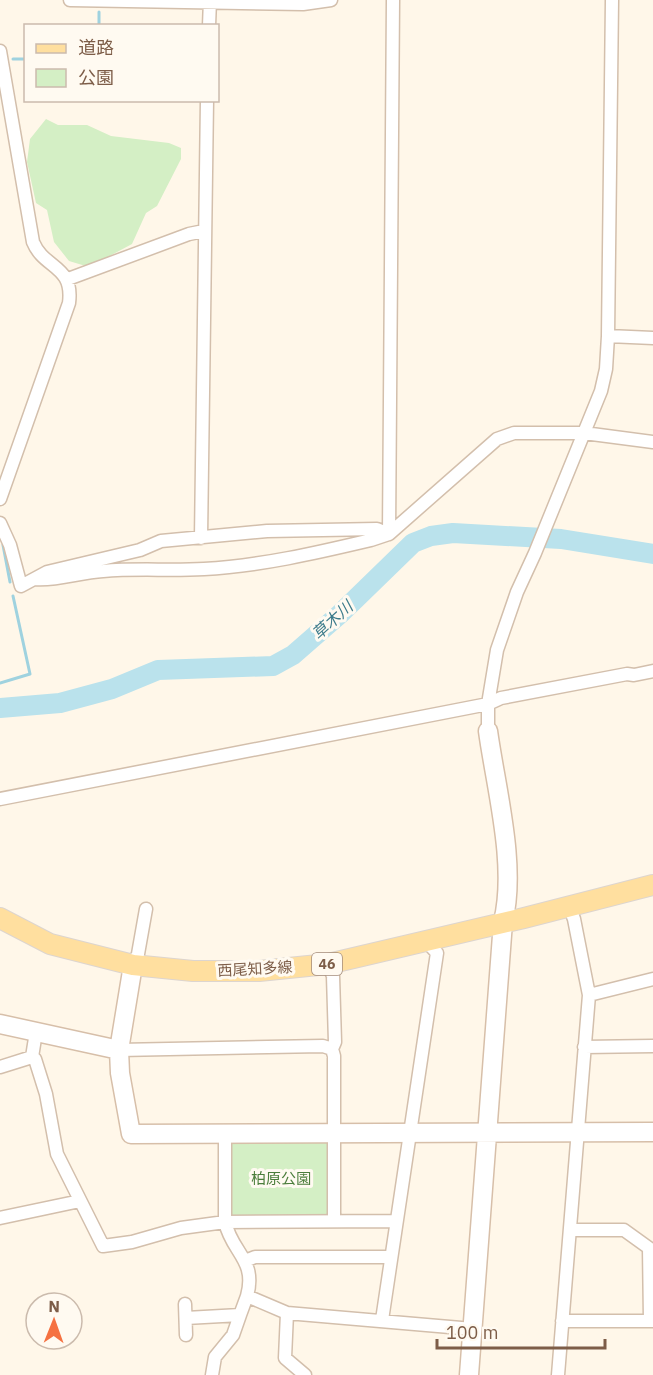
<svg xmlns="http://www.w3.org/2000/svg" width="653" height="1375" viewBox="0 0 653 1375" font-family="'IBM Plex Sans','Noto Sans JP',sans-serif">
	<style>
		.green { fill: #d4efc5 }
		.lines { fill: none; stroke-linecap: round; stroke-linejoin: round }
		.stream { stroke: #9fd2df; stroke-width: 3 }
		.river { stroke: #bae2ec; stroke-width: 20 }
		.street-casing { stroke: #d3bfac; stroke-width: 15 }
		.secondary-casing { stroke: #d7bfa9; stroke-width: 21 }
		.primary-casing { stroke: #ddd5cf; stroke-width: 22 }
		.street { stroke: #fff; stroke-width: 12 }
		.secondary { stroke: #fff; stroke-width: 18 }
		.primary { stroke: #ffdf9f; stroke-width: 20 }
		.labels { text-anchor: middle; stroke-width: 6; stroke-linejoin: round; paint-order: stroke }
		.shield { fill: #fffaf1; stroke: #a48c7b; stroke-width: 1.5 }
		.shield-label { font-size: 14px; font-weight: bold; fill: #7d5d48 }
		.street-label { font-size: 15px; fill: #7d5d48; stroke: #fffaf1 }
		.park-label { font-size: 15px; fill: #4c7e3c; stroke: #fffaf1 }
		.water-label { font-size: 16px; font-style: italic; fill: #3c7b8b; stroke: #fffaf1 }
	</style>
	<rect width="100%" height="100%" fill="#fff7e9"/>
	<path class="green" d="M46,119L58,125H87L111,136L169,143L181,148V159L157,206L146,213L132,244L89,267L69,261L54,242L47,210L36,203L27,162L30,139Z
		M320,1136L330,1146L334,1221L228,1218V1140Z"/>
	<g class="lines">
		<path class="stream" d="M99,26V12
			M13,59H26
			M3,545L10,582
			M0,683L30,674L13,596"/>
		<path class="river" d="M0,708L60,703L112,689L158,670L273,666L293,655L340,614L413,543L431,536L453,533L561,539L653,554"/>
		<g class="street-casing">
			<path id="street" d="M70,0L303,4L331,0
				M209,26L210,0
				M0,51L33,242C44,269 74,265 69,303L0,499
				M68,279L189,234L204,231
				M608,336L653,338
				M0,523L10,545L21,586L47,572L140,550L161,541L267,531L377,529L389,534
				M389,534L393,0
				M201,538L207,100
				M35,579C58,581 80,572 103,571C137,568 170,571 204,569C260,566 316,553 371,540L389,534L497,439L514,433H584L653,442
				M488,731V704L497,650L517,592L535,553L601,391L606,369L608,336L612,0
				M0,799L488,704L501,698L627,674L634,675L653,671
				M328,964L333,976L335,1042L332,1049L334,1056V1221
				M133,965L138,954L146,909
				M589,995L653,979
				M36,1032L32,1057L35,1059L46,1094L57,1154L103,1246L132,1242L181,1228L225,1222C232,1253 257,1260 247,1296L287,1313L473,1329
				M584,1047L653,1046
				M119,1050L323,1046L332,1049
				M0,1067L32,1057
				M225,1133V1222L396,1221
				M0,1218L80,1201
				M570,1230H624L649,1248L650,1320
				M245,1261L255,1257H391
				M185,1304L186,1335
				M287,1313L285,1358L305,1375
				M186,1318L240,1315L247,1296
				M382,1320L437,953L426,941
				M562,1321H653
				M212,1375L215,1357L233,1335L240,1315
				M558,1375L589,995L574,919L569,906"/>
		</g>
		<g class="secondary-casing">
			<path id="secondary" d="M133,965L119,1050L120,1073L131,1134L653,1132
				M0,1024L119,1050
				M469,1375L503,922C517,865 496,789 488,731"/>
		</g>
		<g class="primary-casing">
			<path id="primary" d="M0,918L50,944L133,965L193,971H259L328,964L524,918L653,885"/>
		</g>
		<use href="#street" class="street"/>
		<use href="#secondary" class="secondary"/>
		<use href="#primary" class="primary"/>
	</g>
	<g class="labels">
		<rect class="shield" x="312" y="953" width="30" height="22" rx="4.5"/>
		<g class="shield-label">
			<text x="327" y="969">46</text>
		</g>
		<g class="street-label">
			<text transform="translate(255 969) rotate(-3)" y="5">西尾知多線</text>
		</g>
		<g class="park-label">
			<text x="281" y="1184">柏原公園</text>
		</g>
		<g class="water-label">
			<text transform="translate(332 620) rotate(-42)" y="6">草木川</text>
		</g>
	</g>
	<rect x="24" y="24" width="195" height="78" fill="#fffaf1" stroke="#cbbbad" stroke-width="1.5"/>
	<rect x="36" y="44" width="30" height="9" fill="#ffdf9f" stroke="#cbbbad" stroke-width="1.5"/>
	<text x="78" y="54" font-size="18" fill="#7d5d48">道路</text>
	<rect x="36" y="69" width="30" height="18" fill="#d4efc5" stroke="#cbbbad" stroke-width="1.5"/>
	<text x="78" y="84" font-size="18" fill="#7d5d48">公園</text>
	<g transform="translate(54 1321) rotate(1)"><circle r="28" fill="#fffaf1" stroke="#cbbbad" stroke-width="1.5"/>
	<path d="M0-4.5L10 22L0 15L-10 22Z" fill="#f57141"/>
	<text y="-9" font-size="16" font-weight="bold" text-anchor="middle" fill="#7d5d48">N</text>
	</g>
	<path d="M437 1339v9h168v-9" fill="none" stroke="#7d5d48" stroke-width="3"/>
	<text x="446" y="1339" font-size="18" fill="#7d5d48" stroke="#fffaf1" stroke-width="4.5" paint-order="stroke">100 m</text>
</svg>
